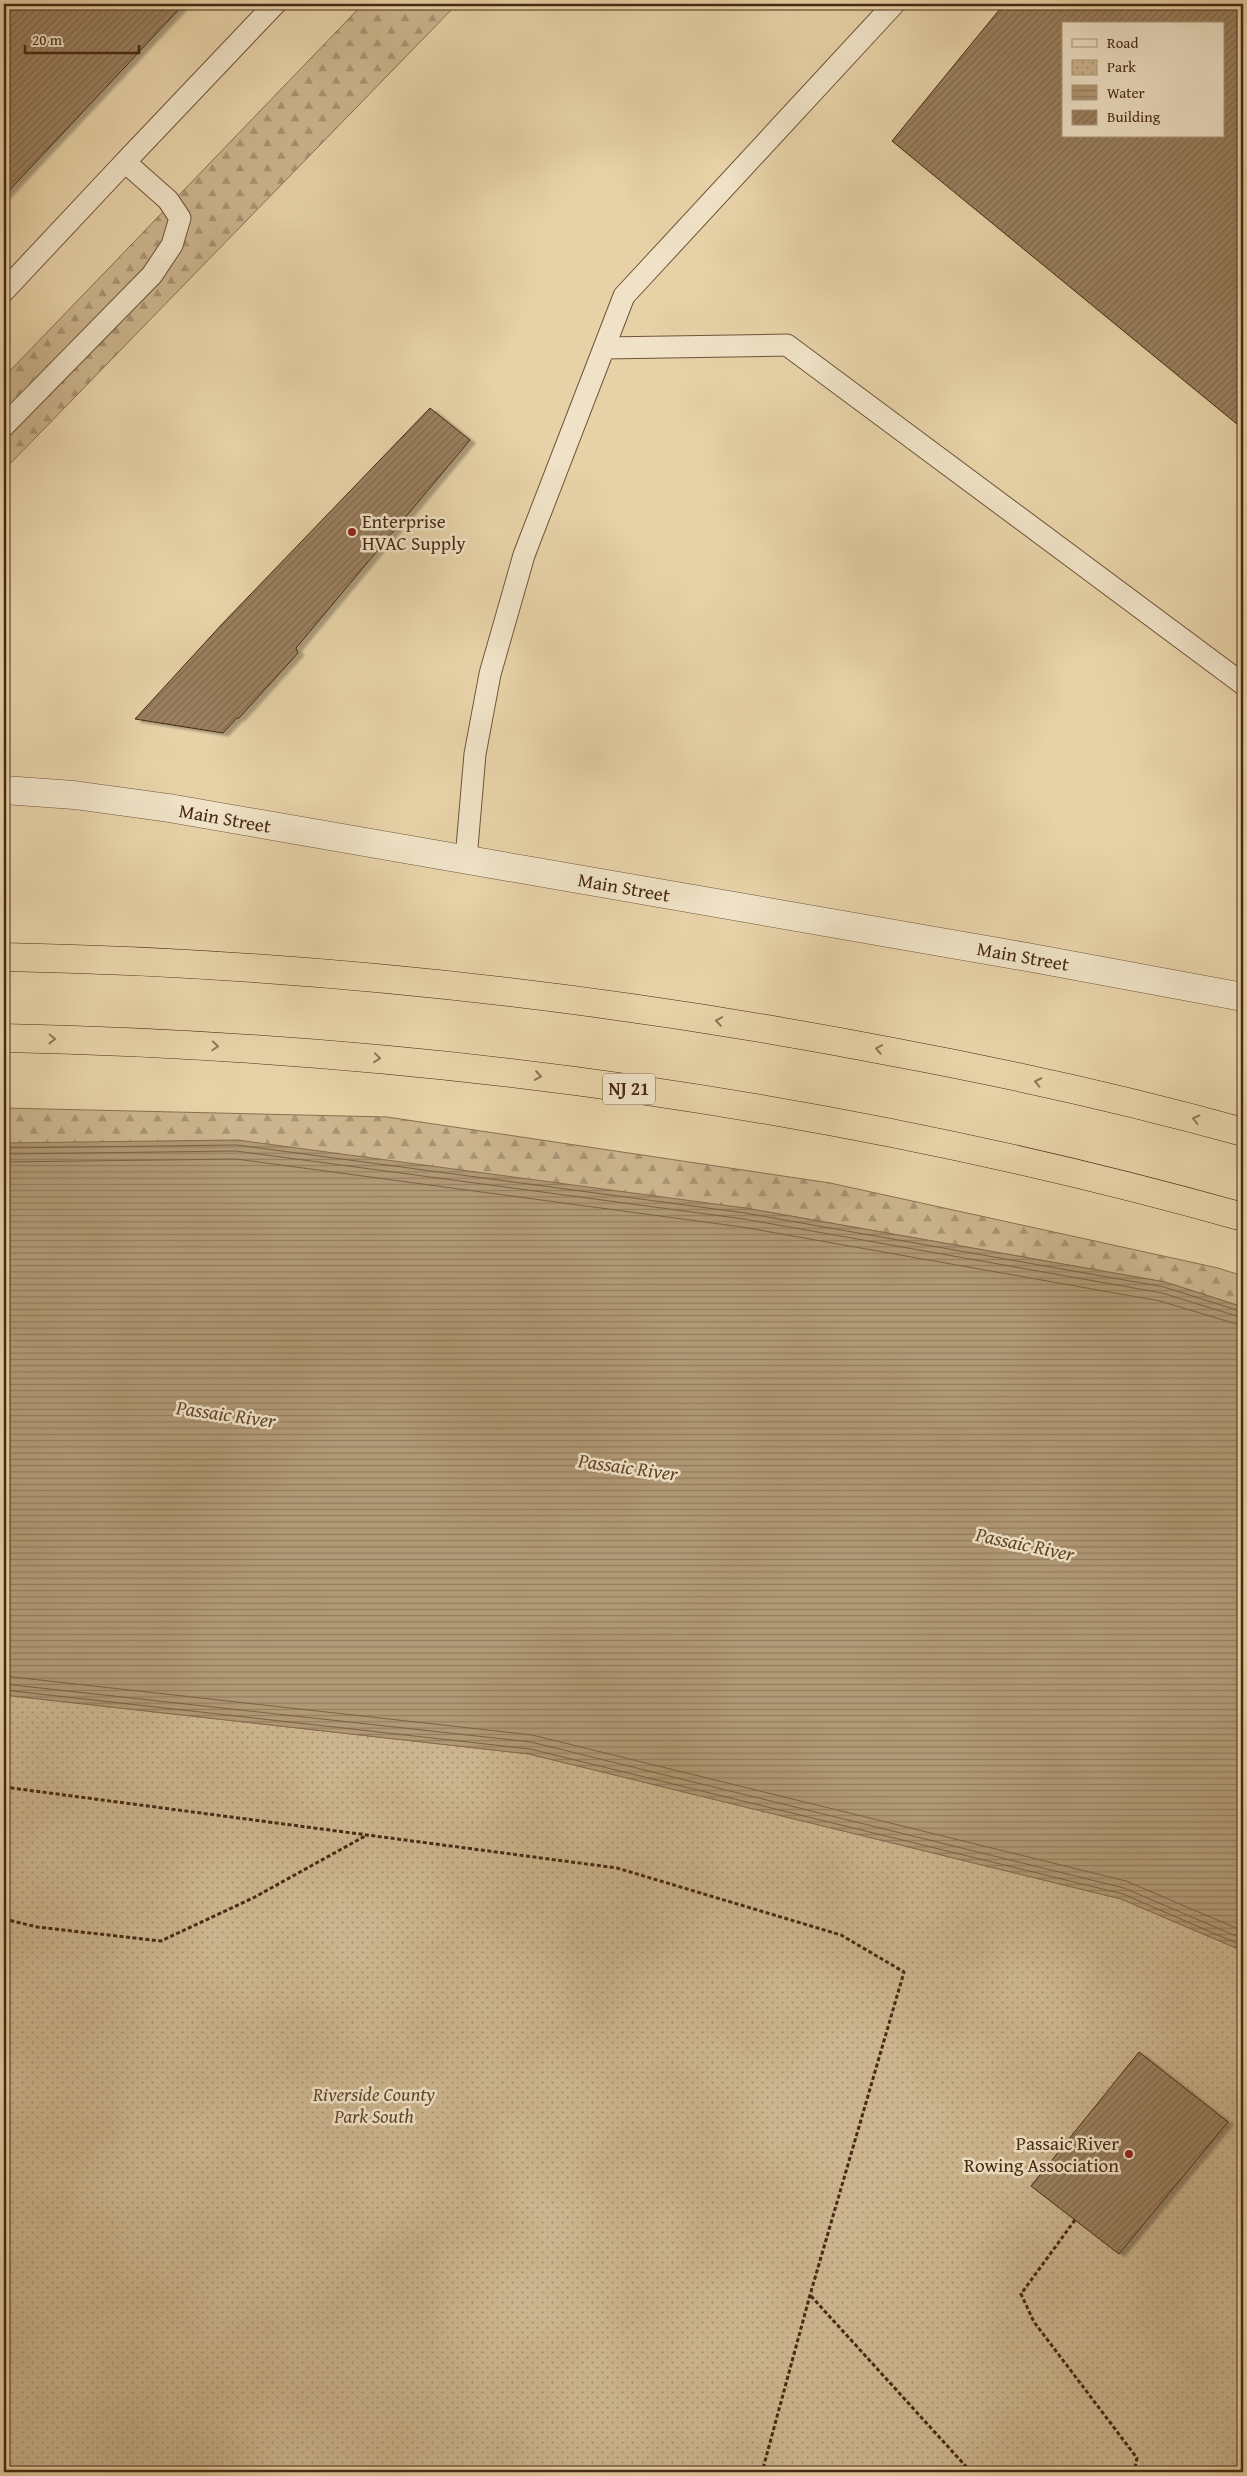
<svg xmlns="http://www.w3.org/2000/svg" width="1247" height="2476" viewBox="0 0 1247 2476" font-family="'Gentium Book Plus',serif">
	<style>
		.forest { fill: url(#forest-firs); stroke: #8a6f50 }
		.park { fill: url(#park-dots); stroke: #8a6f50 }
		.water { fill: url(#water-rules); stroke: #876c4e }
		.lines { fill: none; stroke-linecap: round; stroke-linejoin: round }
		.shore { stroke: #7c6144; stroke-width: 1 }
		.building { fill: url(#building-hatch); stroke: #482913; fill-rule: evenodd; filter: url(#shadow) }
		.service-casing { stroke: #705338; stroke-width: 23 }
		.tertiary-casing { stroke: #705338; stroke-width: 29 }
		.motorway-casing { stroke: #482913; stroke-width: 29 }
		.path { stroke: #482913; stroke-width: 3; stroke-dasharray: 4 2.5; stroke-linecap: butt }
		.service { stroke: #efe2c6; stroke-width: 21 }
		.tertiary { stroke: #efe2c6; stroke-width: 28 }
		.motorway { stroke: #e7d2a7; stroke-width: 28 }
		.oneway { stroke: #907556 }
		.poi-dot { fill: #8f2418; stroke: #efe2c6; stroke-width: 2 }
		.labels { text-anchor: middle; stroke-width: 5; stroke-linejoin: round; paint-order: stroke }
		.shield { fill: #efe2c6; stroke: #7a6049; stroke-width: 1 }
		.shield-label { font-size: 18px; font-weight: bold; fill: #482913 }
		.poi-label { font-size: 19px; fill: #482913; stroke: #efe2c6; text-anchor: start }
		.street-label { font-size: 19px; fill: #482913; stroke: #efe2c6 }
		.park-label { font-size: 19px; font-style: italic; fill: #62452c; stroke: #efe2c6 }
		.water-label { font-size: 20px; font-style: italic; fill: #62452c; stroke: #efe2c6 }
	</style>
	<defs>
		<pattern id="forest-firs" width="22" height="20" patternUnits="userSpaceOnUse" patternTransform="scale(1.25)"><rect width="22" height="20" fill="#ccb58e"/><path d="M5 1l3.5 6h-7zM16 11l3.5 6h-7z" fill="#a89373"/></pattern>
		<pattern id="park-dots" width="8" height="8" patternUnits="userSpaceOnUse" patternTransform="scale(1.25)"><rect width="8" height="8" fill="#ccb58e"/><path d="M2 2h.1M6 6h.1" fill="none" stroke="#a89373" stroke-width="1.8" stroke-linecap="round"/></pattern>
		<pattern id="water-rules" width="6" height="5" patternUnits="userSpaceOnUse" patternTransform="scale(1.25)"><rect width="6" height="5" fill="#b19975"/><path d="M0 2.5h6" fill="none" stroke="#927d5f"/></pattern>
		<pattern id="building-hatch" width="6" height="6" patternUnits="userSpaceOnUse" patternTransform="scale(1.25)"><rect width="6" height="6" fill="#9b8160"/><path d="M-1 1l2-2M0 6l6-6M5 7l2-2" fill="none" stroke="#806a4e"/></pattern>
		<filter id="shadow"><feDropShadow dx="5.5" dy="3" stdDeviation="1" flood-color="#0004"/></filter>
	</defs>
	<rect width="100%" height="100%" fill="#e7d2a7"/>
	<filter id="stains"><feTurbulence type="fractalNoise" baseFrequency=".004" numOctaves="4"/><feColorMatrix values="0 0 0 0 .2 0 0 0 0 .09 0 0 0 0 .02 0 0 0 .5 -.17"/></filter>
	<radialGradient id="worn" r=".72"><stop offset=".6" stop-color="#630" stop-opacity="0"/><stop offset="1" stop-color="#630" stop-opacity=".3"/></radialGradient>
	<path class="forest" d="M363,4H457L4,470V377Z
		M4,1108L387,1117L830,1183L1218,1268L1243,1276V1307L1165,1282L745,1208L4,1143Z"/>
	<path class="park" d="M4,1695L529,1754L1121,1899L1243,1951V2472H4Z"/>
	<path class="water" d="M237,1140L745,1208L1165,1282L1243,1307V1951L1121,1899L529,1754L4,1695V1143Z"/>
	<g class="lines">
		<path class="shore" d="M4,1148L237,1145L745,1213L1164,1287L1243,1312
			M4,1154L236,1151L744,1219L1162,1293L1243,1318
			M4,1162L236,1159L742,1227L1160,1301L1243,1326
			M4,1676L532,1735L1126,1881L1243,1931
			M4,1684L531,1742L1124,1888L1243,1939
			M4,1690L530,1749L1123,1894L1243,1946"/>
	</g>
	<path class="building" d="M4,4H184L4,196Z
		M1004,4H1243V429L892,141ZM1063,24H1223V136H1063Z
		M430,408L470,440L296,648L298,653L239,718H237L223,733L135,719L223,623Z
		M1139,2052L1228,2122L1119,2254L1031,2186Z"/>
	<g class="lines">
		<g class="service-casing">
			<path id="service" d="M125,162L275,4
				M4,291L125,162L168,200L180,218L172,245L152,275L4,426
				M604,348L787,345L1243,684
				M466,859L475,754L490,674L524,555L624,296L894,4"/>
		</g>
		<g class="tertiary-casing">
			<path id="tertiary" d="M4,790L74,795L169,808L1027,957L1243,997"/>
		</g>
		<g class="motorway-casing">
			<path id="motorway" d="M4,957C303,963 599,995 893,1052C1011,1074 1128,1100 1243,1132
				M4,1038C422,1047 840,1104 1243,1217"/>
		</g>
		<path class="path" d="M4,1787L617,1868L841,1935L904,1972L810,2295L762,2472
			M4,1919L37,1927L161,1941L253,1898L367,1835
			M1075,2220L1021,2294L1034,2322L1137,2458L1134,2472
			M811,2296L971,2472"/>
		<use href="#service" class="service"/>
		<use href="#tertiary" class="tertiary"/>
		<use href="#motorway" class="motorway"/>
	</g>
	<defs><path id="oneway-chevron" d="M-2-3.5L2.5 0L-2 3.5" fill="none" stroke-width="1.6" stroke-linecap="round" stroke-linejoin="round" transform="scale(1.25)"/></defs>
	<g class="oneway">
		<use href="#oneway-chevron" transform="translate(719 1021) rotate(-171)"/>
		<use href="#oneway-chevron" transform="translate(52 1039) rotate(1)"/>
		<use href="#oneway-chevron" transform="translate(215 1046) rotate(3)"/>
		<use href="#oneway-chevron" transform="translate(879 1049) rotate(-169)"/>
		<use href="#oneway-chevron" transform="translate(377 1058) rotate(6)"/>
		<use href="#oneway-chevron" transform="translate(538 1076) rotate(8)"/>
		<use href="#oneway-chevron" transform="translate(1038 1082) rotate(-168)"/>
		<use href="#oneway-chevron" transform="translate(1196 1119) rotate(-166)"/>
	</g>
	<g class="poi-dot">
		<circle cx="352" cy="532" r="5"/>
		<circle cx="1129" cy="2154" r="5"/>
	</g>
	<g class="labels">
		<rect class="shield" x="603" y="1073.5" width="52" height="31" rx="4"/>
		<g class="shield-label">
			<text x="629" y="1095">NJ 21</text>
		</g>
		<g class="poi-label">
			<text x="362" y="528">Enterprise<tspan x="362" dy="22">HVAC Supply</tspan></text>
			<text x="1119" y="2150" text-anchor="end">Passaic River<tspan x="1119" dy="22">Rowing Association</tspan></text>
		</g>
		<g class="street-label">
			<text transform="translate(225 818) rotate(10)" y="7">Main Street</text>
			<text transform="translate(624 887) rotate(10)" y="7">Main Street</text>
			<text transform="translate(1023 956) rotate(10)" y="7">Main Street</text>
		</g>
		<g class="park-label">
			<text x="374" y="2101">Riverside County<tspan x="374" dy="22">Park South</tspan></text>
		</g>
		<g class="water-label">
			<text transform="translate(226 1414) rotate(8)" y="7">Passaic River</text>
			<text transform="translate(628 1467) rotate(8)" y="7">Passaic River</text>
			<text transform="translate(1025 1544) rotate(12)" y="7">Passaic River</text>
		</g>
	</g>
	<rect width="1247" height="2476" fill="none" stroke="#e7d2a7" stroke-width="20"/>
	<rect x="5" y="5" width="1237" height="2466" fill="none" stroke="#482913" stroke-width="2.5"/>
	<rect x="10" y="10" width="1227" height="2456" fill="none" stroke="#482913"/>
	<rect x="1062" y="22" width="162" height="115" fill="#efe2c6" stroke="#ac987e"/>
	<rect x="1072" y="39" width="25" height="8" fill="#efe2c6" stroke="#ac987e"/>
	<text x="1107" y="48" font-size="15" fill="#482913">Road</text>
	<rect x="1072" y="60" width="25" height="15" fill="url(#park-dots)" stroke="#ac987e"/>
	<text x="1107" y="72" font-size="15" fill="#482913">Park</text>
	<rect x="1072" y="85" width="25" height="15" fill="url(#water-rules)" stroke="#ac987e"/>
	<text x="1107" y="98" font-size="15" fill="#482913">Water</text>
	<rect x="1072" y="110" width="25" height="15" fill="url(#building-hatch)" stroke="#ac987e"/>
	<text x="1107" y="122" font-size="15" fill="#482913">Building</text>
	<path d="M25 45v8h114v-8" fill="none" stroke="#482913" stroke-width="2.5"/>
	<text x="32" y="45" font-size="15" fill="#482913" stroke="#efe2c6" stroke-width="4" paint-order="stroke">20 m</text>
	<rect width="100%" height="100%" filter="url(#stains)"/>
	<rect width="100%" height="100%" fill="url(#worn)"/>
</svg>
